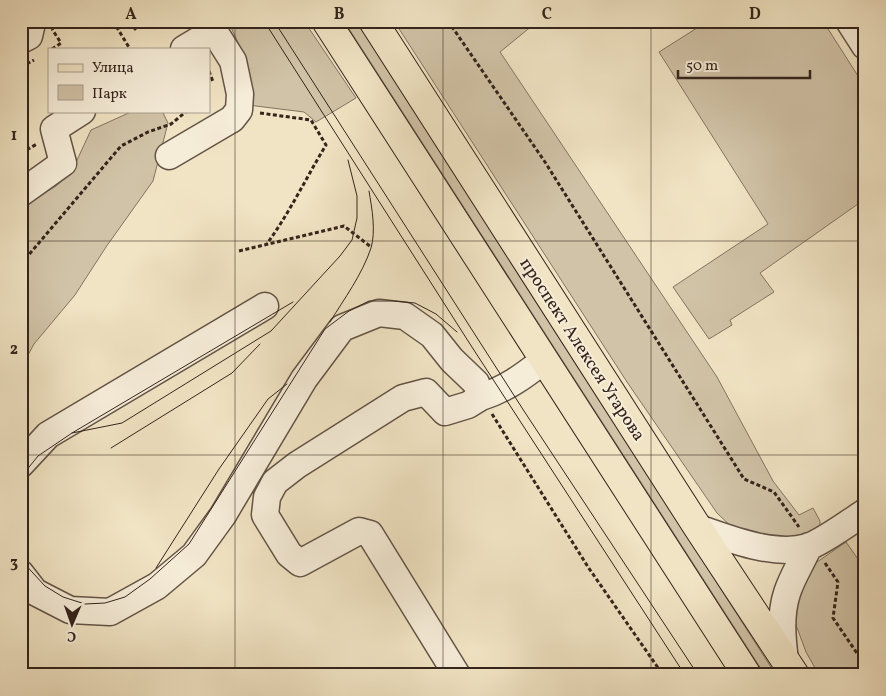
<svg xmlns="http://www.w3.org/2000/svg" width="886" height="696" viewBox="0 0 886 696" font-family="Vollkorn,serif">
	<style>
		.green { fill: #d1c3a7; stroke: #827462 }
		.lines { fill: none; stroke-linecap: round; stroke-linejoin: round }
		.minor-casing { stroke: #635446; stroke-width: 29 }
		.major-casing { stroke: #34241c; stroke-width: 30 }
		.path { stroke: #34241c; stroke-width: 3; stroke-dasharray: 4 2.5; stroke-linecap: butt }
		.minor { stroke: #f6edd9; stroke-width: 26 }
		.major { stroke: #f1e4c4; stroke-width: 28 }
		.tram { stroke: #34241c; stroke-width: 1 }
		.grid { fill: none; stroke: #34241c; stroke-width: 1; stroke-opacity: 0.55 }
		.labels { text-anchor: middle; stroke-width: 4; stroke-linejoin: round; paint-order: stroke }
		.street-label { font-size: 18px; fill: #34241c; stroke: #f6edd9 }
		.neatline { fill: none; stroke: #34241c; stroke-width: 2 }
		.grid-label { font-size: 16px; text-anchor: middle; font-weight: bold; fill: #34241c }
	</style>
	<rect width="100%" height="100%" fill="#f1e4c4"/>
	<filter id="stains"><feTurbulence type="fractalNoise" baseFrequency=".004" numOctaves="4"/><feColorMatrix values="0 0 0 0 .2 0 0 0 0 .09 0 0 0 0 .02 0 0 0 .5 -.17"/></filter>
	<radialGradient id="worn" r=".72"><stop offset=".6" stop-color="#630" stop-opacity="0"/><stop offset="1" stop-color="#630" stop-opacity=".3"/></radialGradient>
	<path class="green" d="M228,21H304L356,98L316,122L304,112L248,105L241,49Z
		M344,21H356L776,675H765Z
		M394,21H538L500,52L717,377L773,481L799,515L813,508L820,521V528L801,540L736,531L717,513L627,382Z
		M708,21H823L865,87V199L760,273L774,292L730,320L732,325L709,339L673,287L768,224L659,52Z
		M133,111H162L168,123L153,181L106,247L75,295L34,344L21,368V207L56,186L71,173L91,130Z
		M846,542L865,569V675H819L806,652L796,625L791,602L804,571Z"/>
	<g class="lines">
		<g class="minor-casing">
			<path id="minor" d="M849,21L865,46
				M21,40L29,36L32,23L31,21
				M184,49L214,31L208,21
				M169,156L232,119L239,110L240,94L233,61L214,31
				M21,193L63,163L54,129L82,111
				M21,464L48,435L265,306
				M698,528C730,539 775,557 808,547C824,541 850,522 865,512
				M21,574L35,592L70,610L110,612L157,586L194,555L223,515L304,379L342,328L379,313L405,316L432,335L452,360L476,383L481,397C506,389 524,376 544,360
				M785,660C782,637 780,615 787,593C792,577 802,562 809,546
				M457,675L370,534L359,531L300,563L289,554L265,515L267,497L275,482L297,465L403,398L426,392L445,412L468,405L481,397"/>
		</g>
		<g class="major-casing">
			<path id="major" d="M326,21L747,675
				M373,21L698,528L795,675"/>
		</g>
		<path class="path" d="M113,21L130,49
			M130,21L135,29L147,21
			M448,21L545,162L744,479L774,492L799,527
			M52,49L61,43L52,29
			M21,67L34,60
			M209,71L213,82
			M260,113L311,120L326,145C306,178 289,214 266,245
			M21,153L37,144
			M239,251L344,226L371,247
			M21,264L121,146L148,132L171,124L187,111
			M492,414L588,567L663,675
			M825,563L838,582L833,618L865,665"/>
		<use href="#minor" class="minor"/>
		<use href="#major" class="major"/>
		<path class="tram" d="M264,21L470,344L685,675
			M274,21L524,411L698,675
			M330,322C344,299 362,275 371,248C376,231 372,209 369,191
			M72,433L122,423L271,331L340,256L352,240L357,218V196L348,160
			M111,448L232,373L260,344
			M21,477L38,456L72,433L293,302
			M21,560L45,586L63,597L85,604L105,603L125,597L150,579L189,544L325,329L349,311L369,301H393L415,303L436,314L457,332
			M156,568L219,469L268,399L287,384"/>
	</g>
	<path class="grid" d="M235,21V675M443,21V675M651,21V675M21,241H865M21,455H865"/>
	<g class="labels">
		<g class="street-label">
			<text transform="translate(583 349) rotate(57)" y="6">проспект Алексея Угарова</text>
		</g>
	</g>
	<rect width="886" height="696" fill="none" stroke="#f1e4c4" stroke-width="55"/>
	<rect x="48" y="48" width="162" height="65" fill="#f6edd9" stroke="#a89d8d"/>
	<rect x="58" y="64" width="25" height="8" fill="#f1e4c4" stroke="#a89d8d"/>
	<text x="92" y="72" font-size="15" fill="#34241c">Улица</text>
	<rect x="58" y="85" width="25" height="15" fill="#d1c3a7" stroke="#a89d8d"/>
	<text x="92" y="98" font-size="15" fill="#34241c">Парк</text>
	<g transform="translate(72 624) rotate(182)" stroke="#f6edd9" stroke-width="4" paint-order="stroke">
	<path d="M0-4L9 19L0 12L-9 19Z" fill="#34241c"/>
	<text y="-8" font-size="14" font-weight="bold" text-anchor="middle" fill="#34241c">С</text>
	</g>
	<path d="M678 70v8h132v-8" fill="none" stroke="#34241c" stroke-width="2.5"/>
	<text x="686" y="70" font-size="15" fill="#34241c" stroke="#f6edd9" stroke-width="4" paint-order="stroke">50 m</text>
	<rect x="28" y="28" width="830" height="640" class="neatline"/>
	<g class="grid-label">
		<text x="131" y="19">A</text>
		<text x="339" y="19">B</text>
		<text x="547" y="19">C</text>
		<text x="755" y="19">D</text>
		<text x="14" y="140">1</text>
		<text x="14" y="354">2</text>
		<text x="14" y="567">3</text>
	</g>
	<rect width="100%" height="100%" filter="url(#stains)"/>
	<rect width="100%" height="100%" fill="url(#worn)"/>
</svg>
